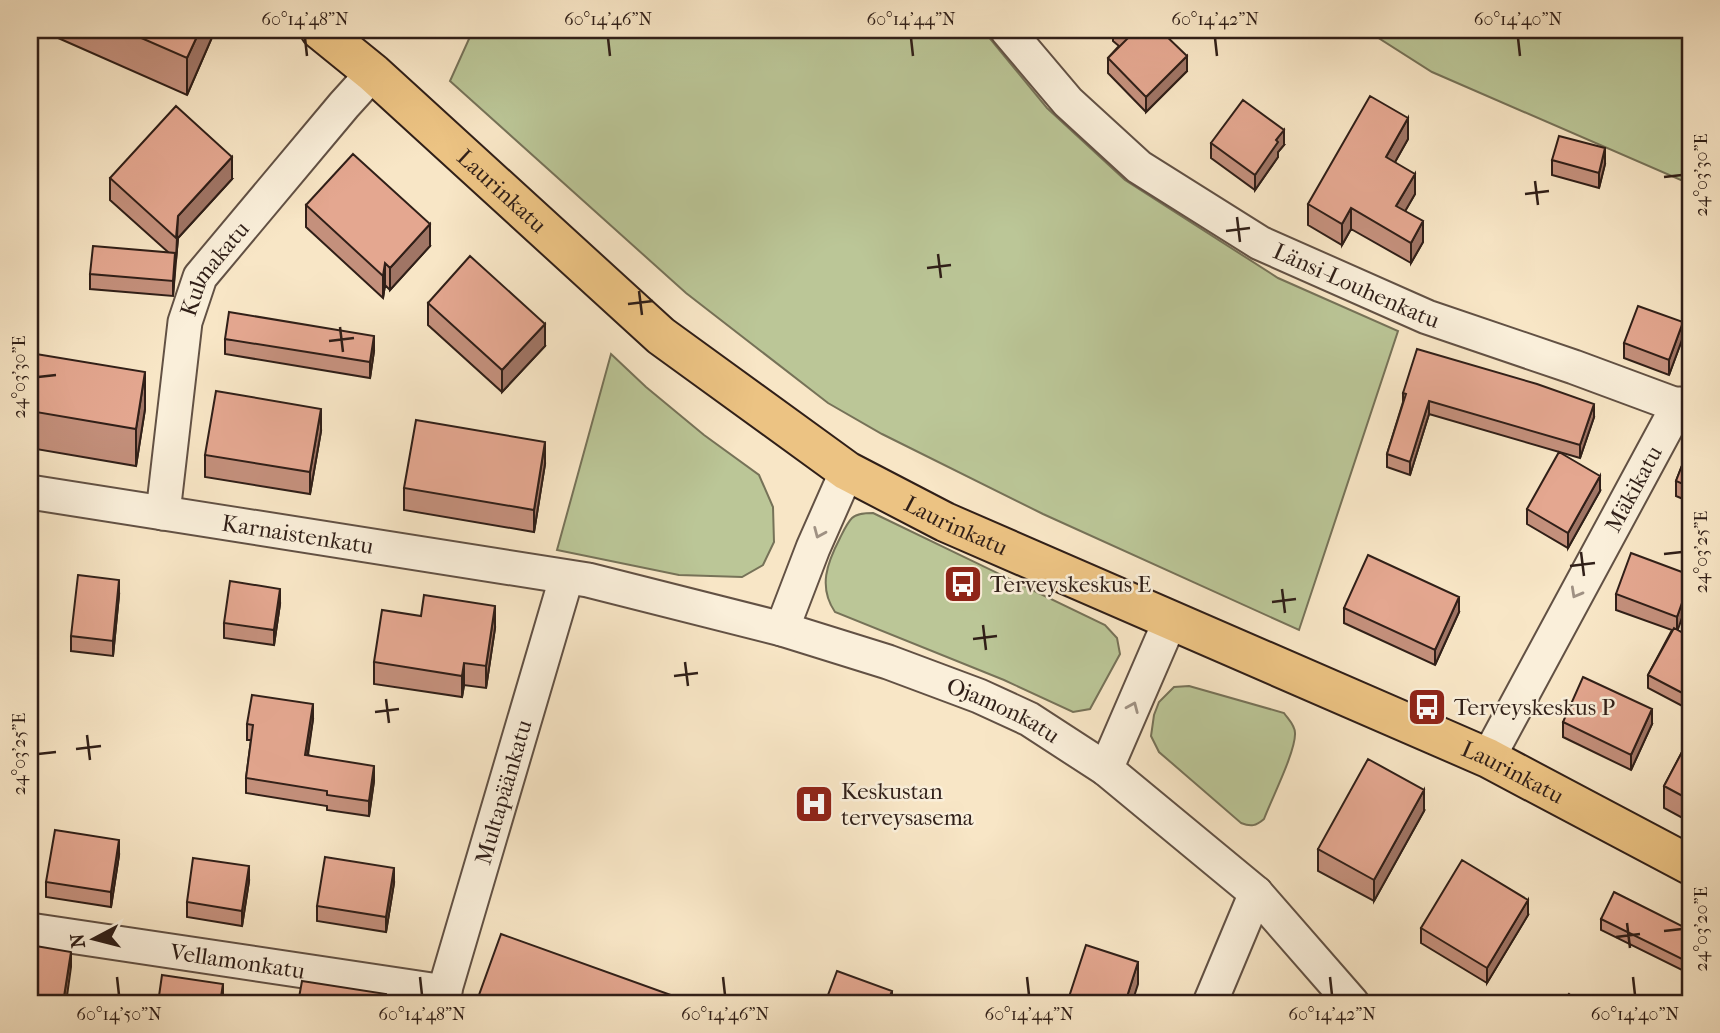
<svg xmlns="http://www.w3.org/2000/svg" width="1720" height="1033" viewBox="0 0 1720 1033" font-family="'IM FELL French Canon',serif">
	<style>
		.green { fill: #bbc697; stroke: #767258; stroke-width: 2 }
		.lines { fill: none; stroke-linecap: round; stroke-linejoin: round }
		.minor-casing { stroke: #625144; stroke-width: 37 }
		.major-casing { stroke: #301f18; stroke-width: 42 }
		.minor { stroke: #faefda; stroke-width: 33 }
		.major { stroke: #ecc383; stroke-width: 38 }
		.wall { fill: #c4907c; stroke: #301f18; stroke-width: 2 }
		.shaded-wall { fill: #a07565; stroke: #301f18; stroke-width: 2 }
		.building { fill: #e4a790; stroke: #301f18; stroke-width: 2 }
		.oneway { stroke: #9f9183 }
		.ticks { fill: none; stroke: #301f18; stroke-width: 2.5 }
		.labels { text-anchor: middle; stroke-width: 5; stroke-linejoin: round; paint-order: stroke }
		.street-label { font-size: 23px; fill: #301f18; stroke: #faefda }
		.poi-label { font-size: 23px; fill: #301f18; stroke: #faefda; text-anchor: start }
		.neatline { fill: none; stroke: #301f18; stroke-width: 2.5 }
		.ticks-label { font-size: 18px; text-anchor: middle; fill: #301f18 }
	</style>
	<rect width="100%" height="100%" fill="#f8e6c6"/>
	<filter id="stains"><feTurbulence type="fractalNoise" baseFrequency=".00286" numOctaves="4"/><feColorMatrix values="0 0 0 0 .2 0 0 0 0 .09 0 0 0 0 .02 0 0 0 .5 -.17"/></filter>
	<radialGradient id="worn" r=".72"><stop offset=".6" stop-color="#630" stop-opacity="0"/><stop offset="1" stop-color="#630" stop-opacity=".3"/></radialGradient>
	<path class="green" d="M473,30H983L1047,108L1125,180L1278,278L1398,331L1299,630L1043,514L882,434L828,403L686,293L450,81Z
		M1366,30H1690V184L1432,72Z
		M611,354L646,387L704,435L759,475L773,507L774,542L763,565L742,577L679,575L557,550Z
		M873,513L1105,625L1117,638L1120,654L1090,709L1073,712L1004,680L835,612C818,587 827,563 840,538C843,532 847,523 852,518C857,513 866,513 873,513Z
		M1189,686L1284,713C1288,719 1295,725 1295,733C1296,751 1271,800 1264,819C1256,826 1251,827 1241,823L1159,752L1151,736L1154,715L1159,702L1174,687Z"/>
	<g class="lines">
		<g class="minor-casing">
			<g id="minor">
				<path id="s1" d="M1007,30L1068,102L1139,167L1260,243L1427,317L1574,367L1690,410"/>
				<path id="s2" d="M30,492L588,580L782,629L888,662L979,696L1029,719L1106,769L1256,893L1352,1003"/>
				<path id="s3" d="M163,513L185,322L200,277L344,105L373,73"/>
				<path d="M782,629L813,548L847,471"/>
				<path id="s4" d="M1488,758L1679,404"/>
				<path d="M1106,769L1170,621"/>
				<path id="s5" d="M30,930L445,992"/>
				<path id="s6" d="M441,1003L566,579"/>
				<path d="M1210,1003L1256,893"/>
			</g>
		</g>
		<g class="major-casing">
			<g id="major">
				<path id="s7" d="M320,30L373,73L661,336L847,471L945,522L1488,758L1690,865"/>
			</g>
		</g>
		<use href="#minor" class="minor"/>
		<use href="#major" class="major"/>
	</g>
	<path class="wall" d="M40,30H213V35L187,95Z
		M1113,30H1160L1187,71L1146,112L1108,73V58L1119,46L1113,41Z
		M1408,139L1395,162L1415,194L1405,211L1423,242L1411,263L1351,229L1342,245L1308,225V204Z
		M1211,143L1284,145L1278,152V157L1255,190L1211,158Z
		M1552,160L1605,164L1599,188L1552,175Z
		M110,178L232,179L178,238L173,296L90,289V274L168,252L110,200Z
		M306,205L430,246L390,290L385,285L383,298L306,227Z
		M428,303L545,346L502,392L428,325Z
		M1683,337L1669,375L1624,358V343Z
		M225,339L374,351L370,378L225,354Z
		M30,353L145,409L136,466L30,448Z
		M1403,393L1594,417L1580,458L1429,414L1410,475L1387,467V454L1403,402Z
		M321,431L310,494L205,477V455Z
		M1690,445V502L1676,496V481Z
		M545,464L534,532L404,510V488Z
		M1600,491L1568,548L1527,524V509Z
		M1690,575V595L1677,630L1690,637V710L1648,688V675L1672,630L1616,610V594Z
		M119,595L113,656L71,651V636Z
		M280,604L274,645L224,638V623Z
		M1344,608L1459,612L1435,665L1344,623Z
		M495,628L486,688L464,685L462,697L374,684V662Z
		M313,719L308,755L374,781L369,816L327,810V806L246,793V778L251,740H247V724Z
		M1563,722L1652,724L1631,770L1563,737Z
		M1690,737V822L1664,808V786Z
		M1424,811L1374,901L1318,871V849Z
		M119,855L111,907L46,897V882Z
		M249,881L242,926L187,917V902Z
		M394,883L386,932L317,921V906Z
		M1528,915L1487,983L1421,943V928Z
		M1601,919L1690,930V974L1601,930Z
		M479,995L693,1003H479Z"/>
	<path class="shaded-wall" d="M200,30H213V35L187,95V58Z
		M1187,56V71L1146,112V97Z
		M1408,118V139L1386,178V157Z
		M1284,130V145L1278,152V157L1255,190V175L1276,140Z
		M1605,148V164L1599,188V173Z
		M232,157V179L178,238L176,260L178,216Z
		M1415,174V194L1396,227V206Z
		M1351,208V229L1342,245V224Z
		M1423,221V242L1411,263V243Z
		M430,224V246L390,290V268Z
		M175,253V268L173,296V281Z
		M385,263V285L383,298V276Z
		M1683,322V337L1669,375V360Z
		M545,324V346L502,392V370Z
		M374,336V351L370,378V362Z
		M145,372V409L136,466V429Z
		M1429,401V414L1410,475V462Z
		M1594,404V417L1580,458V445Z
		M321,409V431L310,494V472Z
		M545,442V464L534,532V510Z
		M1600,476V491L1568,548V533Z
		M119,580V595L113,656V641Z
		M1690,580V595L1677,632V617Z
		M280,589V604L274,645V630Z
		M1459,597V612L1435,665V650Z
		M495,606V628L486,688V666Z
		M464,663V685L462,697V676Z
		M313,704V719L305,770V755Z
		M1652,709V724L1631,770V755Z
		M374,766V781L369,816V801Z
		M1424,790V811L1374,901V880Z
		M119,840V855L111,907V892Z
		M249,866V881L242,926V911Z
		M394,868V883L386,932V917Z
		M1528,900V915L1487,983V968Z
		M71,952V967L66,1003H63Z
		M1138,962V984L1132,1003H1125Z
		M223,984V999L222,1003H220Z
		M892,991V1003H887Z"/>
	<path class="building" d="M123,30H200L187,58Z
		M1117,30H1160L1187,56L1146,97L1108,58L1127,39Z
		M1370,96L1408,118L1386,157L1415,174L1396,206L1423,221L1411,243L1351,208L1342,224L1308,204Z
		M1243,100L1284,130L1276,140L1278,142L1255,175L1211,143Z
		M176,106L232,157L178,216L176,238L110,178Z
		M1559,136L1605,148L1599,173L1552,160Z
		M353,154L430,224L390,268L385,263L383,276L306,205Z
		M93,246L175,253L173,281L90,274Z
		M470,256L545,324L502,370L428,303Z
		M1638,306L1683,322L1669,360L1624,343Z
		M229,312L374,336L370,362L225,339Z
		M1417,349L1537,384L1594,404L1580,445L1429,401L1410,462L1387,454L1406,394L1403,393Z
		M30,353L145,372L136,429L30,411Z
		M216,391L321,409L310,472L205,455Z
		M416,420L545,442L534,510L404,488Z
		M1690,445V487L1676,481Z
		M1559,452L1600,476L1568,533L1527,509Z
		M1631,553L1690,575V580L1677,617L1616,594Z
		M1368,555L1459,597L1435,650L1344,608Z
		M78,575L119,580L113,641L71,636Z
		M230,581L280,589L274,630L224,623Z
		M424,595L495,606L486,666L464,663L462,676L374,662L382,610L421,616Z
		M1674,628L1690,637V697L1648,675Z
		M1583,677L1652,709L1631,755L1563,722Z
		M252,695L313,704L305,755L374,766L369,801L327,795V791L246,778L253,725L247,724Z
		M1690,737V800L1664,786Z
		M1368,759L1424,790L1374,880L1318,849Z
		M55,830L119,840L111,892L46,882Z
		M325,857L394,868L386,917L317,906Z
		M193,858L249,866L242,911L187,902Z
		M1462,860L1528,900L1487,968L1421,928Z
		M1614,892L1690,930V963L1601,919Z
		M501,934L693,1003H503L479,995Z
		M30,945L71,952L63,1003H30Z
		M1086,945L1138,962L1125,1003H1067Z
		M837,971L892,991L887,1003H825Z
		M162,975L223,984L220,1003H158Z
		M302,981L386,994L385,1003H298Z
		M1569,994L1580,1003H1561Z"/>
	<defs><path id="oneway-chevron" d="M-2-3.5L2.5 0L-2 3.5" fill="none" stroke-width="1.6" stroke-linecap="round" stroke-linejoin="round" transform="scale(1.75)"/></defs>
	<g class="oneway">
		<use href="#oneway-chevron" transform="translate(819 533) rotate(113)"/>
		<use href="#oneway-chevron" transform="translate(1576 593) rotate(119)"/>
		<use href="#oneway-chevron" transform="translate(1133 707) rotate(-67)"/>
	</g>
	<path class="ticks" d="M305,38L307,56M608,38L610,56M911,38L913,56M1215,38L1217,56M1518,38L1520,56M1664,177L1682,175M1535,181L1538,205M1525,194L1549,191M1237,217L1240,242M1226,231L1250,228M938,254L941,278M927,268L951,265M639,291L642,315M628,304L653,301M340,327L343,352M329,341L354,338M38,377L56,375M1581,552L1584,576M1664,554L1682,552M1570,566L1595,563M1282,589L1285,613M1272,602L1296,599M983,625L986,650M973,639L997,636M685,662L688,686M674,676L698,673M386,699L389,723M375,712L399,709M87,735L90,760M76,749L101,746M38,754L56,752M1627,923L1630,948M1664,931L1682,929M1616,937L1640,934M117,977L119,995M420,977L422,995M723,977L725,995M1027,977L1029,995M1330,977L1332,995M1633,977L1635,995"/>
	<defs>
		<g id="bus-square" transform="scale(2.0125)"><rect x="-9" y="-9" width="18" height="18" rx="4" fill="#8f2418" stroke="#faefda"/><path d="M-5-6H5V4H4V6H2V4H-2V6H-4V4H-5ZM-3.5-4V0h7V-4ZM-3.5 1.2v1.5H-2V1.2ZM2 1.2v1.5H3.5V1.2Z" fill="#fff"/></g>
		<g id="hospital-square" transform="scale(2.0125)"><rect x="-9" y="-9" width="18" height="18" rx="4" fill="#8f2418" stroke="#faefda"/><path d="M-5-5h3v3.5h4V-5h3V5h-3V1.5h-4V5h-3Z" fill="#fff"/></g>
	</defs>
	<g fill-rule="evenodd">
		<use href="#bus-square" x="963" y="584"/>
		<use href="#bus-square" x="1427" y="707"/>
		<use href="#hospital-square" x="814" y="804"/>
	</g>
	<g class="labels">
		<g class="street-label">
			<text dy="8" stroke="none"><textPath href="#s7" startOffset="243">Laurinkatu</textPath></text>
			<text dy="8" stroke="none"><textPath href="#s3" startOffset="254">Kulmakatu</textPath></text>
			<text dy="8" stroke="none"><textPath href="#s1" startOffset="439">Länsi-Louhenkatu</textPath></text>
			<text dy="8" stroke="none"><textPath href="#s4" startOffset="306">Mäkikatu</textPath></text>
			<text dy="8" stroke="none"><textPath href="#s7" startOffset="810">Laurinkatu</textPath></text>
			<text dy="8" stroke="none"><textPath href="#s2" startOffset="271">Karnaistenkatu</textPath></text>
			<text dy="8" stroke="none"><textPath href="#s2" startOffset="1001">Ojamonkatu</textPath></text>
			<text dy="8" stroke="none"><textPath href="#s7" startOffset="1419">Laurinkatu</textPath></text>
			<text dy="8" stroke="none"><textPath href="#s6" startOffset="220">Multapäänkatu</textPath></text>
			<text dy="8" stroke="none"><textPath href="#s5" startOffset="210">Vellamonkatu</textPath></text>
		</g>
		<g class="poi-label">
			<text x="990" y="592">Terveyskeskus E</text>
			<text x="1454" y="715">Terveyskeskus P</text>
			<text x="841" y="799">Keskustan<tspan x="841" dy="26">terveysasema</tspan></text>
		</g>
	</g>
	<rect width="1720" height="1033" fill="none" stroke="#f8e6c6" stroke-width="77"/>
	<g transform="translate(94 939) rotate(263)" stroke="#faefda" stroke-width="5" paint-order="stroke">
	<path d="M0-5L12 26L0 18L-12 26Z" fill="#301f18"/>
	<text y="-10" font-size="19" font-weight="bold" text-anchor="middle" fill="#301f18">N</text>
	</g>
	<rect x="38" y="38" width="1644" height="957" class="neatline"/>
	<g class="ticks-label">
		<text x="305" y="25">60°14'48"N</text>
		<text x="608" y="25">60°14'46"N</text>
		<text x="911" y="25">60°14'44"N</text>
		<text x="1215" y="25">60°14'42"N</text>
		<text x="1518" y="25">60°14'40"N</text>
		<text transform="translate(1701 175) rotate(-90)" y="6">24°03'30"E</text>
		<text transform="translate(19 377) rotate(-90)" y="6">24°03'30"E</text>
		<text transform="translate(1701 552) rotate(-90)" y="6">24°03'25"E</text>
		<text transform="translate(19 754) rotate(-90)" y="6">24°03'25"E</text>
		<text transform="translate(1701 929) rotate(-90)" y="6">24°03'20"E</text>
		<text x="119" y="1020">60°14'50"N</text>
		<text x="422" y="1020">60°14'48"N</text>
		<text x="725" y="1020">60°14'46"N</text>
		<text x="1029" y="1020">60°14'44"N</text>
		<text x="1332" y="1020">60°14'42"N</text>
		<text x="1635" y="1020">60°14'40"N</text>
	</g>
	<rect width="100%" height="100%" filter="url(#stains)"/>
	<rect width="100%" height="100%" fill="url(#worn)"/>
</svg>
